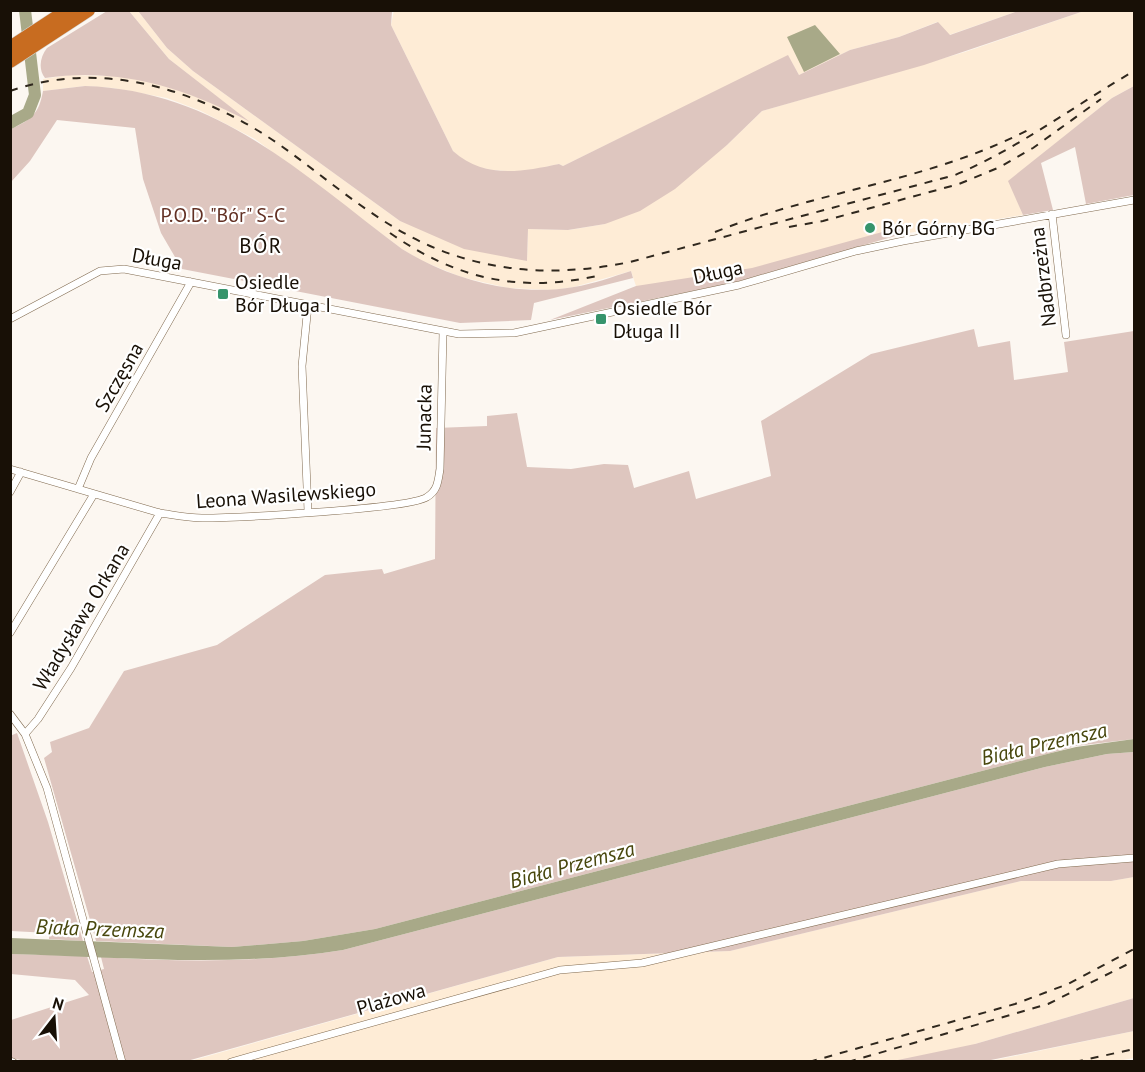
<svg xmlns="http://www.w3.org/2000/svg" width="1145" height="1072" viewBox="0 0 1145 1072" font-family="'PT Sans',sans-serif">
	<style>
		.built { fill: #feecd6 }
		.green { fill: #dec6bf }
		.water { fill: #a8a988 }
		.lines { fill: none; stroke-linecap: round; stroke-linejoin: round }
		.river { stroke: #a8a988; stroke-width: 12 }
		.street-casing { stroke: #806a4f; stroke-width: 8 }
		.highway-casing { stroke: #d5d4d2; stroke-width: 15 }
		.street { stroke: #fff; stroke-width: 7 }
		.highway { stroke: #c86c20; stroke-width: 14 }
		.rail { stroke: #30281e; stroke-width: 2; stroke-dasharray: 8 8; stroke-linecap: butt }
		.poi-dot { fill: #36946c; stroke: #fff; stroke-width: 2 }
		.labels { text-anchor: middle; stroke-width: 4.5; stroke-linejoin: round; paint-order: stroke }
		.park-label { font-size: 20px; fill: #623023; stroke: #fff }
		.poi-label { font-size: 20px; fill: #181006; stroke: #fff; text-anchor: start }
		.street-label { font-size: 20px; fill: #181006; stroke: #fff }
		.neighbourhood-label { font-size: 21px; letter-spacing: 1.5px; fill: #181006; stroke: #fff }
		.water-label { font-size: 21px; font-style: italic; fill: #48470d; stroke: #fff }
	</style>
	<rect width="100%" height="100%" fill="#fcf7f1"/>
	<path class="built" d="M394,10L1018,11L949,35L937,22L899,37L850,50L799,75L788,56L563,166L559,164L524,172L492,170L468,165L453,151L391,25Z
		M129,11H138L167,48L193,71L400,221L527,261L528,229L569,230L605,224L727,145L762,111L965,52L1084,11H1134V86L1112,98L1009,181L1023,215L902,234L736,282L641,301L631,271L574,287L552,290L508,288L461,277L420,260L402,249L255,139L201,111L167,98L113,88L85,86L43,91V79L68,75L123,76L154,82L196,95L245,119L169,59Z
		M1134,877V998L975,1044L978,1061L187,1062L558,957L730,951L1021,881H1111Z
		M1134,1031V1058L1112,1062H986Z"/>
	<path class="green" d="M107,11H129L169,59L250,122C185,88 120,67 45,78C38,69 40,57 47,48Z
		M138,11H392L391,25L453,151C484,179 521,172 559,164L563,166L788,55L799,75L850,50L899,37L938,22L950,35L1018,11H1084L924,65L762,111L727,145L675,189L640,211L605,224L568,230L528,229L527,261L464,249L400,221L193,71L167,48Z
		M85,86C217,90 302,174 402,249C452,280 515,297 574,287C593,284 612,277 631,271L633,278L534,303L531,320L460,323L182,269L161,233L143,179L135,128L57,120L30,161L11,182V129C31,120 39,114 43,91Z
		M1134,86V195L1086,204L1075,147L1041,163L1053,210L1023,215L1008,181L1112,98Z
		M904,226L902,234L736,282L550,320L636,286L752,268Z
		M974,329L978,347L1010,341L1014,380L1068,372L1064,342L1134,331V739L1076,746L1051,753L375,929L303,941L232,947L96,941L44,758L52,752L50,742L89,728L124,671L217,645L325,575L382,569L384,574L435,559L436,428L487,426V416L517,413L527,467L571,469L604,464L628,465L634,488L689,471L696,499L771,476L761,421L871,354Z
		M17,733L48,822L83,941L49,939V933L11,931L10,736Z
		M1134,752V877L1111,881H1021L730,951L558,957L187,1061L30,1062L11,1058V1020L89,995L75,980L11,974V954L87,956L92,972L104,969L101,957C182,962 263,963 343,950L1045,767L1107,754Z
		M1134,998V1031L986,1061H893L975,1044Z"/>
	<path class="water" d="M815,25L840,54L804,72L787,37Z
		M1134,739V752L1107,754L1045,767L343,950C233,968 122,957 11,954V938L232,947L303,941L375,929L1051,753L1076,747Z"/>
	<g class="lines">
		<path class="river" d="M10,123L28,113L35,95L25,10"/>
		<g class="street-casing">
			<path id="street" d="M1052,214L1066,335
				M308,305L302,366L308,511
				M10,319L100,271L124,269L459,334L514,333L739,285L856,251L903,241L1134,200
				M10,469L160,513C174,515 188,518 202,518C233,518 410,509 427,497C438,490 438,481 440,469L443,332
				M78,489L91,458L191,282
				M10,492L21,472
				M10,633L94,494
				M10,714L25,734L47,788L122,1062
				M25,734L38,719L71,668L160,513
				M10,1061L13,1062
				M231,1062L560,970L642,963L1058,864L1134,858"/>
		</g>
		<g class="highway-casing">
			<path id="highway" d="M10,48L68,10
				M10,61L88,10"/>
		</g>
		<use href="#street" class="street"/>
		<use href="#highway" class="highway"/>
		<path class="rail" d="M10,91C104,58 202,91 280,145C329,180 375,222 430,246C495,274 562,276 630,262L955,175C1019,148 1074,106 1134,71
			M789,227L823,221L959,184L1000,167L1033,148L1101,99
			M715,232C817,191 930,181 1028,130
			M390,233C456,279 519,293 597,276
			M809,1062L1015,1004L1068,984L1134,949
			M848,1062L1048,1004L1134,961
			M1075,1062L1134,1049"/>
	</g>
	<g class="poi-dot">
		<circle cx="870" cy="228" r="6"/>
		<rect x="217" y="288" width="12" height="12" rx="3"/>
		<rect x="595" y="313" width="12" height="12" rx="3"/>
	</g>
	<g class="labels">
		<g class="park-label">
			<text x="223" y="222">P.O.D. "Bór" S-C</text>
		</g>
		<g class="poi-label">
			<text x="882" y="235">Bór Górny BG</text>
			<text x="235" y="289">Osiedle<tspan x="235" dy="23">Bór Długa I</tspan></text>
			<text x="613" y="315">Osiedle Bór<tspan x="613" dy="23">Długa II</tspan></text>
		</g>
		<g class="street-label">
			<text transform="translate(157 259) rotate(10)" y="7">Długa</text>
			<text transform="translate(718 272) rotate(-12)" y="7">Długa</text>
			<text transform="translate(1043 277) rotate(-97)" y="7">Nadbrzeżna</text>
			<text transform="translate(119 377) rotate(-60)" y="7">Szczęsna</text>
			<text transform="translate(424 417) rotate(-89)" y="7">Junacka</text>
			<text transform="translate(286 495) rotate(-4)" y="7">Leona Wasilewskiego</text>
			<text transform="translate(81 617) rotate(-59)" y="7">Władysława Orkana</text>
			<text transform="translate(391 999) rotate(-16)" y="7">Plażowa</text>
		</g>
		<g class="neighbourhood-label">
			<text x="261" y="253">BÓR</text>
		</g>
		<g class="water-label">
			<text transform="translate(1044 744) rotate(-13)" y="7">Biała Przemsza</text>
			<text transform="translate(572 865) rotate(-15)" y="7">Biała Przemsza</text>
			<text transform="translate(100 929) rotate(2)" y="7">Biała Przemsza</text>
		</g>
	</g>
	<rect width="1145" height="1072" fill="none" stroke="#181006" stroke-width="24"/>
	<g transform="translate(54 1018) rotate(17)" stroke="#ffffff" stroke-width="4.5" paint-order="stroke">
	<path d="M0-4.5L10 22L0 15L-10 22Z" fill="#181006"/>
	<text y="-9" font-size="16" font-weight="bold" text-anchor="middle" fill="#181006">N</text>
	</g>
</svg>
